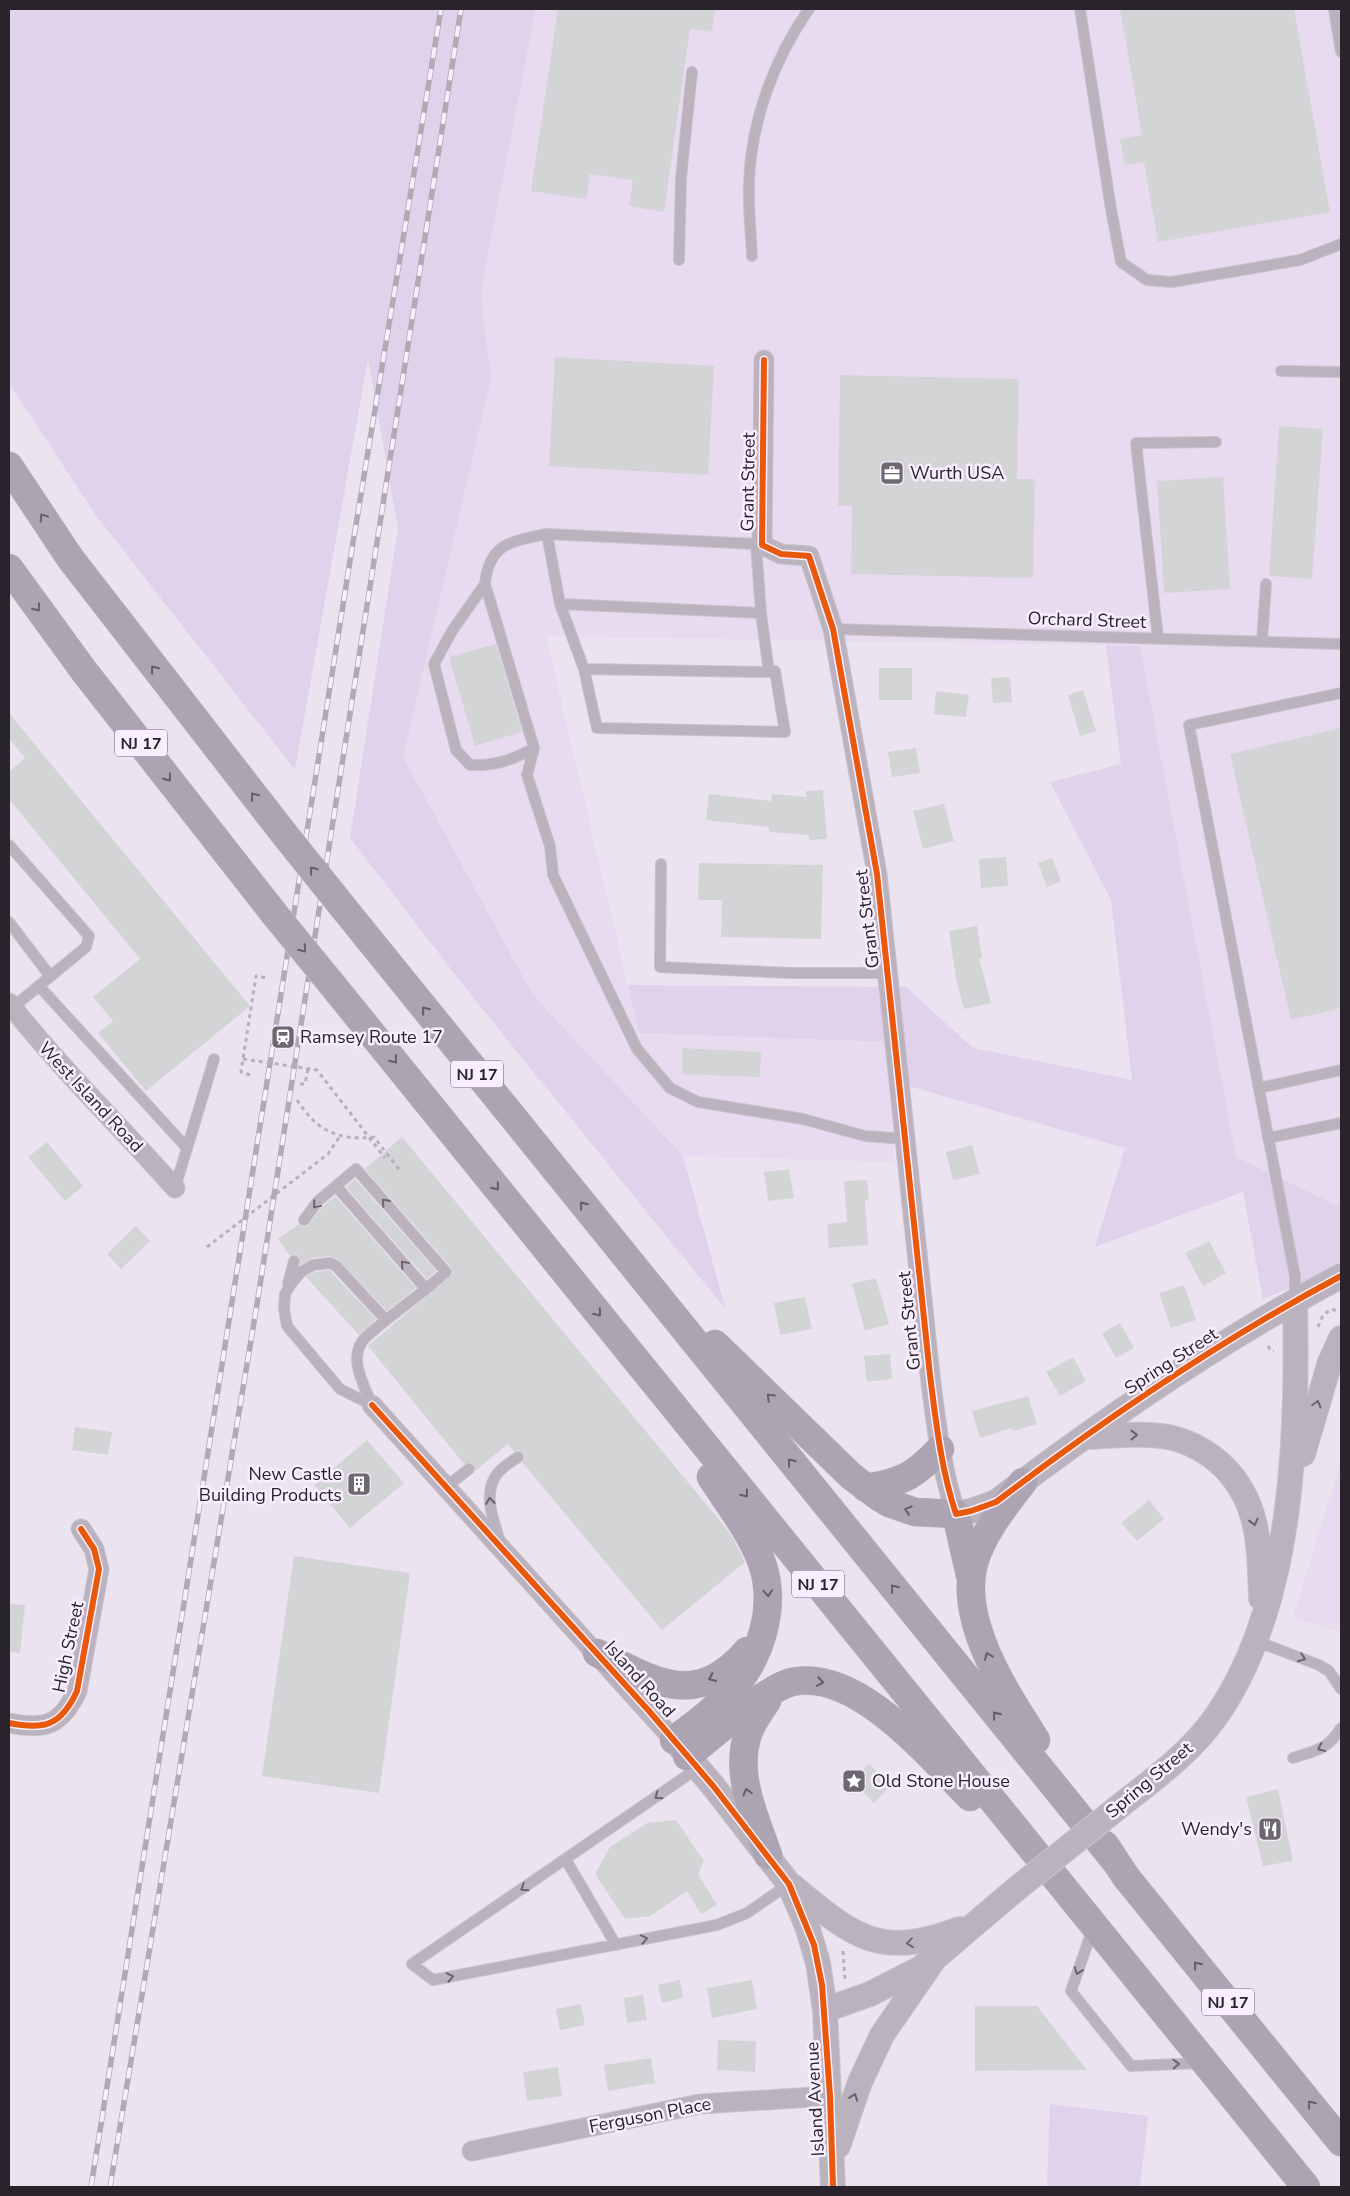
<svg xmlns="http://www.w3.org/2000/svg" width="1350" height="2196" viewBox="0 0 1350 2196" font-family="'Nunito Sans',sans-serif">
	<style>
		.built { fill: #e8dbf0 }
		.green { fill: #e0d2ea }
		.building { fill: #d3d4d5 }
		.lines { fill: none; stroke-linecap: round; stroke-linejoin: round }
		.service-casing { stroke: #c8c2cc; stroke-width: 12 }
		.minor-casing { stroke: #c8c2cc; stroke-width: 21 }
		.tertiary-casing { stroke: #c8c2cc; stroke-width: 26 }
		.trunk-casing { stroke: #c8c2cc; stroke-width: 29 }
		.path { stroke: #b6b1ba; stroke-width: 3; stroke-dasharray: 4 4; stroke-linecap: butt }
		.service { stroke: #bab3be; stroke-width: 10 }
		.minor { stroke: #bab3be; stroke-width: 19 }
		.tertiary { stroke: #bab3be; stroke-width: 24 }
		.trunk { stroke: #aca4b2; stroke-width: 28 }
		.rail-casing { stroke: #b0aab4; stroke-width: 5.5 }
		.rail { stroke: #f8eeff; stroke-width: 4; stroke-dasharray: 11; stroke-linecap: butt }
		.tertiary-bridge-casing { stroke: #c8c2cc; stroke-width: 26; stroke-linecap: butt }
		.trunk-bridge-casing { stroke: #c8c2cc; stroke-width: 29; stroke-linecap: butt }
		.path-bridge { stroke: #b6b1ba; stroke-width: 3; stroke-dasharray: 4 4; stroke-linecap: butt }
		.tertiary-bridge { stroke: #bab3be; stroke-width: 24 }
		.trunk-bridge { stroke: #aca4b2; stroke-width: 28 }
		.cycleway-casing { stroke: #f8eeff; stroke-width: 9 }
		.cycleway { stroke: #e8590c; stroke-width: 6 }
		.oneway { stroke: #645e68 }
		.oneway2 { stroke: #6a646e }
		.labels { text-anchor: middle; stroke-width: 5; stroke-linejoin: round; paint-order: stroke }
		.shield { fill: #f8eeff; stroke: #67616b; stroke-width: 1 }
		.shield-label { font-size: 16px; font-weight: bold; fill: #29242c }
		.poi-label { font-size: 18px; fill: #29242c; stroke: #f8eeff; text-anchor: start }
		.street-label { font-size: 18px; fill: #29242c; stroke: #f8eeff }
	</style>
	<rect width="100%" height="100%" fill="#ebe4f0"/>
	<path class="built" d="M536,9H1341V1207L1236,1157L1140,646L546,636L639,1033L889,1042L894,1162L683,1156L533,995L403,757L491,379L481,298L486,264Z
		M1341,1460V1632L1293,1618Z"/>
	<path class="green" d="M9,9H536L486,264L481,298L491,379L403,757L533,995L683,1156L726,1310L464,986L350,838L398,528L368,359L295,770L95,514L9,383Z
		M1106,646H1140L1236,1157L1341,1207V1267L1263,1299L1243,1192L1095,1247L1125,1148L891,1081L889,1042L639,1033L628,985L906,987L973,1048L1132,1080L1111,900L1050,782L1121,764Z
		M1050,2104L1148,2116L1140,2187H1047Z"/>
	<path class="building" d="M558,9H715L712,32L690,29L664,212L629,206L633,180L590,174L586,199L531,191Z
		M1120,9H1294L1330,212L1158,242L1144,162L1125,165L1120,139L1142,135Z
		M555,357L714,366L708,475L549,466Z
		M840,375L1019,379L1017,479H1035L1033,578L851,574L852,506H838Z
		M1279,426L1323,429L1312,579L1269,576Z
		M1223,477L1230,589L1164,593L1157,481Z
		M496,644L522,732L475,746L449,657Z
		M879,668H912V700H879Z
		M1010,677L1012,702L993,703L991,678Z
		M1083,690L1096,731L1080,736L1068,695Z
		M936,691L969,695L966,717L934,714Z
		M9,713L250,1006L146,1091L98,1033L113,1021L93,997L140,959L9,799V772L25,758L9,738Z
		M1341,728V1008L1291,1020L1230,754Z
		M916,748L920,773L892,777L888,752Z
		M823,790L827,839L809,840V835L769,832V827L706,820L709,794L771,801L772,794L806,797V791Z
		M944,804L954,841L923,849L913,811Z
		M1006,857L1008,886L981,888L979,859Z
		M1052,858L1061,881L1047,887L1038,863Z
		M699,863L823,865L821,939L721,937L722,900H698Z
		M977,926L982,958H979L991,1003L964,1009L956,978L949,931Z
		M683,1048L761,1052L760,1077L682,1074Z
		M402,1137L730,1533L738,1548L745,1562L662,1630L522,1462L525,1457L523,1453L518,1450L514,1452L508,1444L475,1471L472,1463L464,1464L368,1346L453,1274L451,1267L365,1169Z
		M47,1142L83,1186L65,1201L28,1157Z
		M972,1145L980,1174L953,1180L946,1152Z
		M789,1169L794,1198L768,1201L764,1172Z
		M355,1179L436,1271L427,1279L346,1187Z
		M867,1180L869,1200H865L868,1245L829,1248L827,1224L847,1222L844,1181Z
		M335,1196L416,1288L387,1311L339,1260L329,1256L312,1258L300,1265L299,1256L295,1254L290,1256L278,1239L299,1224L303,1227L307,1226L323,1206Z
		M136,1226L150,1241L121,1269L107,1254Z
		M1209,1241L1226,1273L1203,1286L1185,1253Z
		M329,1270L376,1319L359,1335L306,1277L315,1272Z
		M876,1278L889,1324L865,1331L852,1284Z
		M1184,1285L1196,1320L1171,1328L1159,1293Z
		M805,1297L812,1329L780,1335L774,1303Z
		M1120,1323L1134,1348L1116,1358L1102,1333Z
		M890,1354L892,1379L867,1382L864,1356Z
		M1073,1357L1086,1381L1060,1396L1046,1372Z
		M1028,1396L1037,1424L1013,1431L1012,1428L980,1438L972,1411Z
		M75,1427L112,1432L108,1455L72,1450Z
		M367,1440L404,1483L350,1528L314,1485Z
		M1149,1500L1164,1519L1137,1541L1121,1523Z
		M294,1556L410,1573L379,1793L262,1776Z
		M9,1604L25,1605L20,1653L9,1652Z
		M869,1764L891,1785L874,1803L852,1781Z
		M1278,1789L1293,1861L1263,1866L1246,1797Z
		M676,1820L704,1861L698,1874L717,1905L701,1914L687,1891L650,1916L625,1919L595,1874L610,1847L647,1823Z
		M680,1980L683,1998L662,2003L658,1985Z
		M752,1980L757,2009L712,2018L707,1988Z
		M643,1995L647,2020L627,2023L624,1998Z
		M581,2004L585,2025L560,2030L556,2009Z
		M975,2006H1037L1087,2070L975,2071Z
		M718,2040L756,2041L755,2072L717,2070Z
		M651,2058L655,2083L608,2091L604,2065Z
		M558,2067L562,2096L527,2101L523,2072Z"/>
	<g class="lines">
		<g class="service-casing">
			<path id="service" d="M1080,9L1111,209L1121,262L1147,280L1172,282L1300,260L1341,244
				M1334,9L1341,52
				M752,256C751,232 748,207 749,183C751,121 774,59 809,9
				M679,260L681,178L692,72
				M1281,371L1341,372
				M547,534C512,541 489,543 485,584L534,748L527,775L550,846L553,875L637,1049L670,1088L698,1102L803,1119L865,1136L905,1139
				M756,544L761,613L560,604L547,534L756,544L762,545
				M485,584L452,631L434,664L456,750L470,765C495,766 513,760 534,748
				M560,604L584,669L769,672L761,613
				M833,629L1341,644
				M1158,638L1136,443L1216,442
				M1262,641L1266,584
				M584,669L597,728L785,732L775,671L769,672
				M9,845L89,936L86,947L12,1008
				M661,864L660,967L791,973H888
				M9,922L50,976
				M39,986L187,1148
				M1259,1088L1341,1070
				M1268,1138L1341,1123
				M336,1186L426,1289L386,1320
				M175,1188L214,1059
				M304,1220L318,1201L356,1169L446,1272L426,1289
				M330,1263L336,1266L386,1320C379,1326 371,1332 365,1338C347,1357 364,1385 372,1405L340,1389L287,1326L284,1309L285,1294L291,1284L301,1272L313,1265Z
				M288,1284L294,1261
				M1295,1301V1276L1189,725L1341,693
				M447,1486L469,1469
				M500,1542C494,1520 482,1495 497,1474C502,1467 511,1462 518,1457
				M1256,1641L1319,1665L1329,1671L1341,1689
				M1293,1758C1317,1750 1327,1750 1341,1728
				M698,1768L412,1964L433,1980L717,1925L747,1913L789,1884
				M566,1860L616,1945
				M1093,1928L1071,1991L1131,2066L1201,2063"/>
		</g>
		<g class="minor-casing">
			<path id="minor" d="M764,360L762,545L781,554L809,556L833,629L877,874L930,1375C936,1422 941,1469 956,1514
				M9,1003C60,1068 120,1126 175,1188
				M372,1405L674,1740
				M9,1723C44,1730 61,1726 77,1691L99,1569L94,1549L81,1529
				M472,2151L700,2104L830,2096"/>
		</g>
		<g class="tertiary-casing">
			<path id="tertiary" d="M1085,1437C1114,1436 1145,1432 1173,1438C1192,1443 1209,1453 1223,1466C1261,1504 1259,1549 1261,1598
				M1303,1454L1330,1362L1341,1338
				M956,1514L971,1511L996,1502C1105,1419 1220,1340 1341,1276
				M675,1741L714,1787L789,1884L807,1926L818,1963L825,2010L833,2187
				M1121,1805C1154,1779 1190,1753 1215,1718C1294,1606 1298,1434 1295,1302
				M791,1885C853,1936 878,1960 960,1929
				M825,2010L870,1994L917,1970L935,1958L1015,1890
				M838,2146L860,2082L882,2035L935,1958"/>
		</g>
		<g class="trunk-casing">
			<path id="trunk" d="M9,466L70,558L285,835
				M9,568L84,671L276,916
				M342,906L1115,1861
				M330,982L1306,2187
				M715,1344L851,1476L879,1497L889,1503L915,1512L956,1514L970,1575
				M1023,1482C1005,1506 984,1531 975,1560C956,1618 1006,1693 1036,1740
				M866,1488C903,1482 914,1476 940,1449
				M597,1653C655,1681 695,1710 747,1651
				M767,1701C760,1711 752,1722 748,1734C734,1774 755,1817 768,1855
				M674,1740C694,1725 715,1710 732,1690C761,1657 777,1606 762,1563C751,1532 729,1505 711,1477
				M687,1756C710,1738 766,1688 792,1682C857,1668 929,1756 970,1797
				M1105,1845L1126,1877L1341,2142"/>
		</g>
		<path class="path" d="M250,1075L241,1072L256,976L266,978
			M300,1084H305L308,1069
			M297,1100C317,1131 338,1141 374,1137L401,1172
			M207,1247L328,1154L340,1136
			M1318,1327L1323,1315L1332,1309L1339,1312
			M1268,1346L1271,1351H1274
			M843,1951L845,1980"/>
		<use href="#service" class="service"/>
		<use href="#minor" class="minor"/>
		<use href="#tertiary" class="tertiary"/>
		<use href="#trunk" class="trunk"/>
		<g class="rail-casing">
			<path id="rail" d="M91,2187L350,561L441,9
				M110,2187L257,1304L461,9"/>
		</g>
		<use href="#rail" class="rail"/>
		<g class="tertiary-bridge-casing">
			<path id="tertiary-bridge" d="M1015,1890L1121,1805"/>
		</g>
		<g class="trunk-bridge-casing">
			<path id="trunk-bridge" d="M285,835L342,906
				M276,916L330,982"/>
		</g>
		<path class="path-bridge" d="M243,1059L317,1070L385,1158"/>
		<use href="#tertiary-bridge" class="tertiary-bridge"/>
		<use href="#trunk-bridge" class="trunk-bridge"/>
		<g class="cycleway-casing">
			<path id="cycleway" d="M764,360L762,545L781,554L809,556L833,629L877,874L930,1375C936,1422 941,1469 956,1514L971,1511L996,1502C1105,1419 1220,1340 1341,1276
				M372,1405L649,1711L714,1787L789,1884L814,1945L822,1985L830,2096L833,2187
				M9,1723C44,1730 61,1726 77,1691L99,1569L94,1549L81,1529"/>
		</g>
		<use href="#cycleway" class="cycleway"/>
	</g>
	<defs><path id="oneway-chevron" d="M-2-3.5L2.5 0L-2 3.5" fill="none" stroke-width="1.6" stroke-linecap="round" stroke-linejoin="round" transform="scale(1.25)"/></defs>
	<g class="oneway">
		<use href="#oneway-chevron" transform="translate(43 517) rotate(-124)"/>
		<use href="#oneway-chevron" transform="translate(37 608) rotate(53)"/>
		<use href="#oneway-chevron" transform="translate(154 669) rotate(-128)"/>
		<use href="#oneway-chevron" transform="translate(168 778) rotate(52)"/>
		<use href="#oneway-chevron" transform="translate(254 796) rotate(-128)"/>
		<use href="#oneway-chevron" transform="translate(313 870) rotate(-129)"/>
		<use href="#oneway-chevron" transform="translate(303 949) rotate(51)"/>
		<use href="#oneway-chevron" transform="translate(425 1010) rotate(-129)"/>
		<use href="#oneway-chevron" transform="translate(394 1060) rotate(51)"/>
		<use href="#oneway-chevron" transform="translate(496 1187) rotate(51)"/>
		<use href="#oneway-chevron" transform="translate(583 1205) rotate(-129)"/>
		<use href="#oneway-chevron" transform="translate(598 1313) rotate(51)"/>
		<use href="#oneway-chevron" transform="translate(770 1397) rotate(-136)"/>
		<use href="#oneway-chevron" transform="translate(791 1462) rotate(-129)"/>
		<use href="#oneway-chevron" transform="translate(745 1494) rotate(51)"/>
		<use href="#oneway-chevron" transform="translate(908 1510) rotate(-163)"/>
		<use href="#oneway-chevron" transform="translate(894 1588) rotate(-129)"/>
		<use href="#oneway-chevron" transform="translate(768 1593) rotate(86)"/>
		<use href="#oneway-chevron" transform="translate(988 1656) rotate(-113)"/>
		<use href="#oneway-chevron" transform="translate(712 1678) rotate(155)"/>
		<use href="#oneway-chevron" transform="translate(820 1682) rotate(10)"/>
		<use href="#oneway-chevron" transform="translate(996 1715) rotate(-129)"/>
		<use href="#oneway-chevron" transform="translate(747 1792) rotate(-105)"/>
		<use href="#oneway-chevron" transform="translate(1197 1965) rotate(-129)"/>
		<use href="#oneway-chevron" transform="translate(1311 2104) rotate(-129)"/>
	</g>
	<g class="oneway2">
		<use href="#oneway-chevron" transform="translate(385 1202) rotate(-131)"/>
		<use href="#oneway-chevron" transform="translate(316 1205) rotate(130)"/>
		<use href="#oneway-chevron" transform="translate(404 1264) rotate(-131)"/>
		<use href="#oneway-chevron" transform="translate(1317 1404) rotate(-74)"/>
		<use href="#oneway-chevron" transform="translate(1134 1435)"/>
		<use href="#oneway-chevron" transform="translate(490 1501) rotate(-97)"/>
		<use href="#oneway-chevron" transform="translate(1254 1522) rotate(76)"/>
		<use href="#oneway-chevron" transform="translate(1302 1658) rotate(21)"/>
		<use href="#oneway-chevron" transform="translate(1321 1748) rotate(155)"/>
		<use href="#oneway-chevron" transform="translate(658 1796) rotate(145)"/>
		<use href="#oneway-chevron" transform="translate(524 1888) rotate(146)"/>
		<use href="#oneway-chevron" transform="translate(644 1939) rotate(-11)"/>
		<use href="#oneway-chevron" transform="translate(910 1943) rotate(173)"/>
		<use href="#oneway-chevron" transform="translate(1078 1971) rotate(109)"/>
		<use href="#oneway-chevron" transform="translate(450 1977) rotate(-11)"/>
		<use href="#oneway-chevron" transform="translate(1176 2064) rotate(-3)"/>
		<use href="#oneway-chevron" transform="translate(854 2097) rotate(-70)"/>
	</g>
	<defs>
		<g id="office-square" transform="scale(1.25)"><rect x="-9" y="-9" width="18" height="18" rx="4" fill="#6d6771" stroke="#f8eeff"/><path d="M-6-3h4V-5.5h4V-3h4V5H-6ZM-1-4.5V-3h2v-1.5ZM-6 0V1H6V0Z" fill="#fff"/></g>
		<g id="station-square" transform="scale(1.25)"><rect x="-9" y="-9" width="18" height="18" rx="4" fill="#6d6771" stroke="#f8eeff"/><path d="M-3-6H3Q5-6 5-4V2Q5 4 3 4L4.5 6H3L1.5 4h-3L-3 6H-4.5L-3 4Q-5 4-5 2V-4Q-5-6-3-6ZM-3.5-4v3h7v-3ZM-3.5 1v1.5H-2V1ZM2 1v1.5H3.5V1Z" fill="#fff"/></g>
		<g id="building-square" transform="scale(1.25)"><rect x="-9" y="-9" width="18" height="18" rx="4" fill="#6d6771" stroke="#f8eeff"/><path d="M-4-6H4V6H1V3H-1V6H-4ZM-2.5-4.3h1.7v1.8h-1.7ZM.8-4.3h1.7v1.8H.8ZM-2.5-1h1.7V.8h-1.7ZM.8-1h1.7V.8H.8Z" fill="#fff"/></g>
		<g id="sight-square" transform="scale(1.25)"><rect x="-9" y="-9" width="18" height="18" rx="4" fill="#6d6771" stroke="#f8eeff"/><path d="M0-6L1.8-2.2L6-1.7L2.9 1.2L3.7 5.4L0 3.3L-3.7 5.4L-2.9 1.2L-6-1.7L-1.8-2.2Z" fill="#fff"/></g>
		<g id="restaurant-square" transform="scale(1.25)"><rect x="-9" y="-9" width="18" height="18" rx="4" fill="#6d6771" stroke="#f8eeff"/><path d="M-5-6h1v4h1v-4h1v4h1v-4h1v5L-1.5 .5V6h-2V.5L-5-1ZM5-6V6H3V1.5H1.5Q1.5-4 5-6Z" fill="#fff"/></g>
	</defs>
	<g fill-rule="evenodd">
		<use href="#office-square" x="892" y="473"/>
		<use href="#station-square" x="283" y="1037"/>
		<use href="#building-square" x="359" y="1484"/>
		<use href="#sight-square" x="854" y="1781"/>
		<use href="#restaurant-square" x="1270" y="1829"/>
	</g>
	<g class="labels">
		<g class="shield">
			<rect x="115" y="729.5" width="52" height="27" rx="4"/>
			<rect x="451" y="1060.5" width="52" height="27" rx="4"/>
			<rect x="792" y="1570.5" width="52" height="27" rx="4"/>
			<rect x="1202" y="1988.5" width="52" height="27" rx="4"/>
		</g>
		<g class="shield-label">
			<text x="141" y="749">NJ 17</text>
			<text x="477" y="1080">NJ 17</text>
			<text x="818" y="1590">NJ 17</text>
			<text x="1228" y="2008">NJ 17</text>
		</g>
		<g class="poi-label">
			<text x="910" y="479">Wurth USA</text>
			<text x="300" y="1043">Ramsey Route 17</text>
			<text x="342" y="1480" text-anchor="end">New Castle<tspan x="342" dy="21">Building Products</tspan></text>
			<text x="872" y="1787">Old Stone House</text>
			<text x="1252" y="1835" text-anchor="end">Wendy's</text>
		</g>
		<g class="street-label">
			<text transform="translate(748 482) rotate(-89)" y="6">Grant Street</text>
			<text transform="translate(1087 620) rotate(2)" y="6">Orchard Street</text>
			<text transform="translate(867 919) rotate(-97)" y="6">Grant Street</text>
			<text transform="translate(91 1097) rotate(47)" y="6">West Island Road</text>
			<text transform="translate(909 1321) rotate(-96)" y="6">Grant Street</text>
			<text transform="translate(1171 1361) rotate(-33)" y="6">Spring Street</text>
			<text transform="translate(68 1647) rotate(-78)" y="6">High Street</text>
			<text transform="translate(640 1679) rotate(48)" y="6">Island Road</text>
			<text transform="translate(1149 1780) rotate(-40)" y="6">Spring Street</text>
			<text transform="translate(815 2099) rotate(-93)" y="6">Island Avenue</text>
			<text transform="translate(650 2115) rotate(-11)" y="6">Ferguson Place</text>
		</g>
	</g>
	<rect width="1350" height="2196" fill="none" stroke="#29242c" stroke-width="20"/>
</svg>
